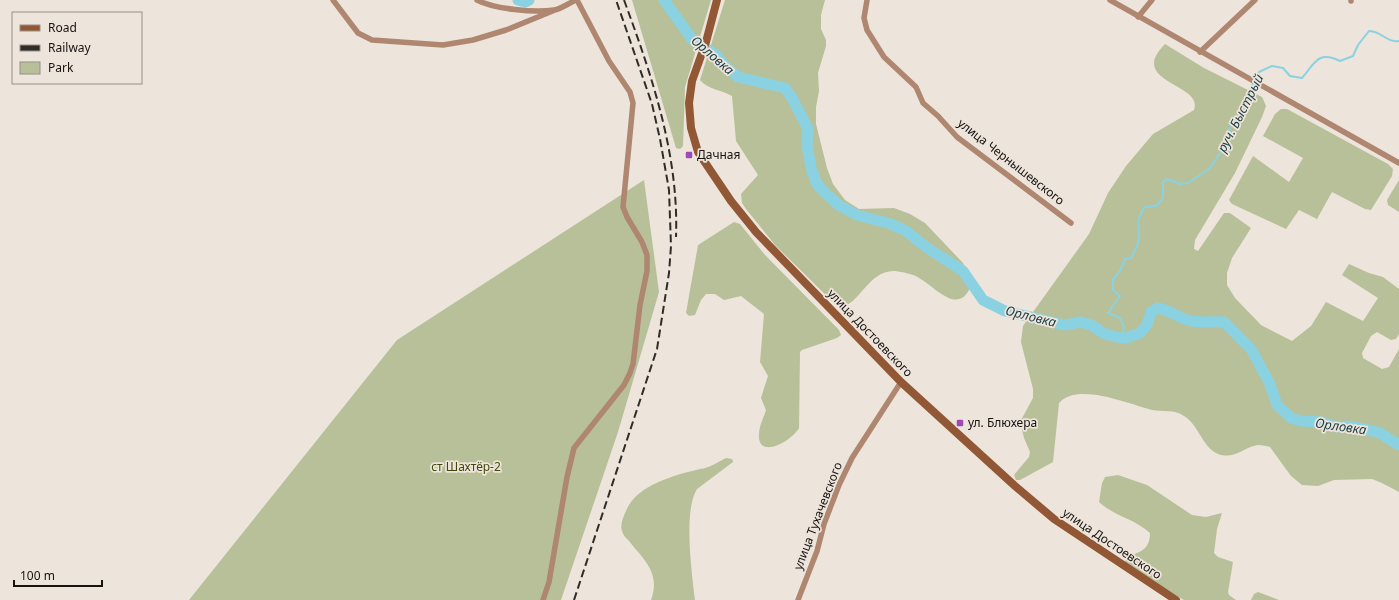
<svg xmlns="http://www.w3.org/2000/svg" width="1399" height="600" viewBox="0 0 1399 600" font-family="'Noto Sans',sans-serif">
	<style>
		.green { fill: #b7c098 }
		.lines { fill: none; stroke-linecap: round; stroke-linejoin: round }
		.stream { stroke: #8ad2e1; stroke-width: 2 }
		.river { stroke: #8ad2e1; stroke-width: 11 }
		.minor { stroke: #af866f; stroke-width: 5.5 }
		.secondary { stroke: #925735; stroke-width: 8 }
		.rail { stroke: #302c28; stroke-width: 2; stroke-dasharray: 8 4; stroke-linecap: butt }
		.poi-dot { fill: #9d49b7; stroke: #ede4db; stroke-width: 1.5 }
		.labels { text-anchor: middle; stroke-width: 3.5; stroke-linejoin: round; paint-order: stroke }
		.poi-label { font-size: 12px; fill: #161310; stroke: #ede4db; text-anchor: start }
		.street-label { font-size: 12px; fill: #161310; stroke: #ede4db }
		.park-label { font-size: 12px; fill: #3f4807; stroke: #ede4db }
		.water-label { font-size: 13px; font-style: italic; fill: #193c43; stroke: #ede4db }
	</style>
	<rect width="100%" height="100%" fill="#ede4db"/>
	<path class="green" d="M632,0H711L685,87L683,146L680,149L676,148Z
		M725,0H825L821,15V29L826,40V46L818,73L819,91L816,107V124L827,168L833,184L845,200L859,209L894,208L910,214L925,223L963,263L973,280C961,320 937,288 919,278C913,274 903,272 895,271C867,270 860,307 838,307L775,245L746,209L742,203L741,194L758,175L736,141L732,96C722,90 707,89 700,80Z
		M1165,44L1204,68L1262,97L1266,106L1262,117L1235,173L1195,240L1194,249L1198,251L1224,213H1230L1251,228L1232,258L1227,273V285L1235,298L1261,325L1292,341L1311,326L1326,302L1363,321L1378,298L1342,275L1349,264L1369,273L1383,277L1399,289V334L1396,339L1391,340L1377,332L1371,336L1362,353L1363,358L1382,369L1389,367L1399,349V492L1382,483L1372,479L1334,480L1318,486L1302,485L1291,476L1270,447C1267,446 1262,445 1258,445C1244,447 1234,460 1218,454C1202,447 1199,425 1184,416C1175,409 1162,412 1152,410C1128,404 1078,382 1059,403L1053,462L1020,480H1016L1014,475L1029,457L1030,452L1024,438L1020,422L1033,398V389L1021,342L1023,326L1089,234L1108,193L1126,166L1153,134L1194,110C1204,83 1126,83 1165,44Z
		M1281,109H1287L1388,164L1393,169L1392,176L1371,210L1365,209L1332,192L1317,219L1299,210L1286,229L1232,204L1229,200L1253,156L1289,182L1303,158L1263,136L1275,114Z
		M644,180L659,292L618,432L561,600H189L397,340Z
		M1399,180V212L1388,205L1387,200Z
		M734,222L740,224L765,255L839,330L841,335L837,338L802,350L800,352L799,428C791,442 757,460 759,434C759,426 764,417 766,410L761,398L768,376L760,362L764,314L741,296L724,300L715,294H706L701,300L695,315L689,316L686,313L698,245Z
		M726,458L732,459L733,462L697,489C683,511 692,573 695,600H651C661,573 644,560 629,541C626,538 623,535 622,531C620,525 623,517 626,511C636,485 675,475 700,469C709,468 718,462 726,458Z
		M1118,475L1147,485L1192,515L1206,517L1222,513L1217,529L1214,553L1218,557L1233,562L1228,592L1229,595L1236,600H1184L1134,571L1125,563L1126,557C1140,552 1150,550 1150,533C1135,519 1114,516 1099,502L1102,483L1105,477Z
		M1258,592L1279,600H1251L1254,594Z"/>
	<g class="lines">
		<path class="stream" d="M1121,338L1124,328L1120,318L1108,313L1120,296L1113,290V279L1120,271L1125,259L1131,258C1133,253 1137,248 1138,243C1143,227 1132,225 1145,207L1156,206L1163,198V182L1167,179L1180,184L1188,183L1210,168L1225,146L1231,126L1241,115L1244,101L1259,72L1272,66L1283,68L1290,76L1302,78C1315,63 1318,50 1340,61L1353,56L1358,45L1369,31C1381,31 1387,43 1399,41"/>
		<path class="river" d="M518,0L525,2L529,0
			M664,0L692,39L716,55L725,66L738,77L785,88L792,98L808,129L807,145L811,168L817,184L826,194L840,206L857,215L891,224L906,231L926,247L963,271L983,300L1005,311L1065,325L1081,322L1091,325L1105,334L1121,338H1126L1140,333L1147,325L1151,312L1157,308C1169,309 1179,319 1192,321C1203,323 1213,321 1224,322L1251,349L1270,384L1277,405L1291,418L1301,421L1321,422L1337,427L1347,426L1365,429L1380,433L1399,445"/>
		<path class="minor" d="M333,0L358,33L372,40L443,45L473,40L506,30L555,10
			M477,0C494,9 535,13 554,10C561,9 569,3 576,0
			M867,0L864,18L867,30L884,57L916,87L923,103L938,116L957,137L1071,223
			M1110,0L1399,163
			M1351,0V1
			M1138,17L1152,0
			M1200,52L1255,0
			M543,600L549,582L567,477L574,448L624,385L630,373L633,364L640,305L647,271V255L642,242L627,217L623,207L633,103L630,92L609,61L577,0
			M798,600L817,551L824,524L839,485L852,458L901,382"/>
		<path class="secondary" d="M717,0L706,42L692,81L689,103L691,128L698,152L731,201L756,232L901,382L1015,486L1054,519L1176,600"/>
		<path class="rail" d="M624,0C652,76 679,155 676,237
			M574,600L657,349L669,273L671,246L669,190L660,139L652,104L616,0"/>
	</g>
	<g class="poi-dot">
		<rect x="685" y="151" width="8" height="8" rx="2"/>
		<rect x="956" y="419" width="8" height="8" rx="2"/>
	</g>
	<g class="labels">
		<g class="poi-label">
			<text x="697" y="159">Дачная</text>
			<text x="968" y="427">ул. Блюхера</text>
		</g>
		<g class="street-label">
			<text transform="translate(1011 162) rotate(38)" y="4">улица Чернышевского</text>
			<text transform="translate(870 333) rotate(46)" y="4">улица Достоевского</text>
			<text transform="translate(818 516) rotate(-69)" y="4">улица Тухачевского</text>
			<text transform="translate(1112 544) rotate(34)" y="4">улица Достоевского</text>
		</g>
		<g class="park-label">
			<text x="466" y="471">ст Шахтёр-2</text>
		</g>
		<g class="water-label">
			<text transform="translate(713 55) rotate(41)" y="5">Орловка</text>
			<text transform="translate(1240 113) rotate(-63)" y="5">руч. Быстрый</text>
			<text transform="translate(1031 316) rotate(14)" y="5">Орловка</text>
			<text transform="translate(1341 426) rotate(8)" y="5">Орловка</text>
		</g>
	</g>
	<rect x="12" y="12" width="130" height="72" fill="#ede4db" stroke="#97908a"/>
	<rect x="20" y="25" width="20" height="6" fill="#925735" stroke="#97908a"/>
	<text x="48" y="32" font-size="12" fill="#161310">Road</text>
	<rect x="20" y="45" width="20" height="6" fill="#302c28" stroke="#97908a"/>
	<text x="48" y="52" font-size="12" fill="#161310">Railway</text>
	<rect x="20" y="62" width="20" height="12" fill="#b7c098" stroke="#97908a"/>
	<text x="48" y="72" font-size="12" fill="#161310">Park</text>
	<path d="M14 580v6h88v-6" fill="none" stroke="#161310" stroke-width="2"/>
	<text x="20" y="580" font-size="12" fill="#161310" stroke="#ede4db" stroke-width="3" paint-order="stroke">100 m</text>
</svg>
